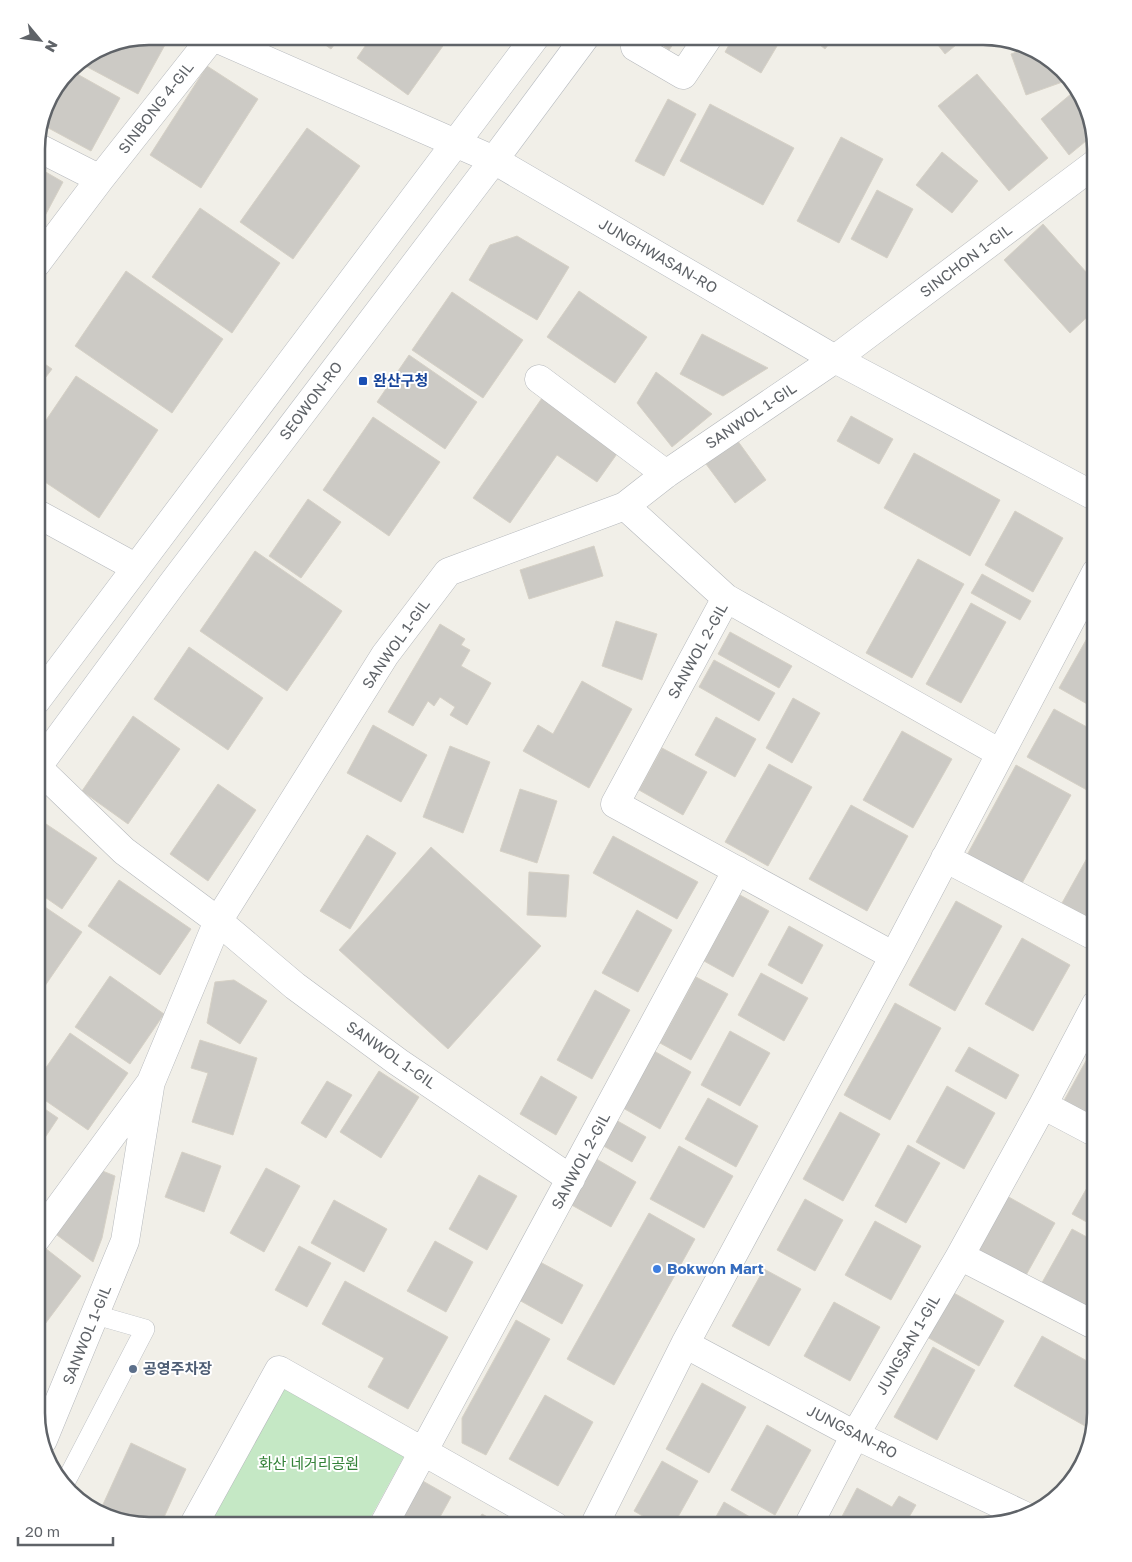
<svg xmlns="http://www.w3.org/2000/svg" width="1132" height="1562" viewBox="0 0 1132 1562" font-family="'Golos Text','Noto Sans KR',sans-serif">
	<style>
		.green { fill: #c5e8c5 }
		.building { fill: #cccac5; stroke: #d6d1c6 }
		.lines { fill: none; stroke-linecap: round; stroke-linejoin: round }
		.lane-casing { stroke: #b5b8bc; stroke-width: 20 }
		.street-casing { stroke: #b5b8bc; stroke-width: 29 }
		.secondary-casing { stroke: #b6babf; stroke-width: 29 }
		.lane { stroke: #fff; stroke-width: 19 }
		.street { stroke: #fff; stroke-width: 28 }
		.secondary { stroke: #fff; stroke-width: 28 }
		.transit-dot { fill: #1a4fb4; stroke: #fff; stroke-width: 2 }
		.shop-dot { fill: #3f7fe0; stroke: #fff; stroke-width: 2 }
		.service-dot { fill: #5c6f8a; stroke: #fff; stroke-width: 2 }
		.labels { text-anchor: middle; stroke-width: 4; stroke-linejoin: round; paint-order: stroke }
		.street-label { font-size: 15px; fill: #5f6368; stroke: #fff }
		.transit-label { font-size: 15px; font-weight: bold; fill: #164399; stroke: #fff; text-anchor: start }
		.shop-label { font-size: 15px; font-weight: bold; fill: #366cbe; stroke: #fff; text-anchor: start }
		.service-label { font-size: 15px; font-weight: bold; fill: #4e5e75; stroke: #fff; text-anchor: start }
		.park-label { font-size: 15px; fill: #348238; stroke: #fff }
		.rim { fill: none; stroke: #5f6368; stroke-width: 2.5 }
	</style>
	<rect width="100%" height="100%" fill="#f1efe8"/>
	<path class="green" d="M285,1381L408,1449L366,1526H206Z"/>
	<path class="building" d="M149,36H153L166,43L138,94L78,62L106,45Z
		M313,36H341L331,49Z
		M372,36H450L408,95L357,58Z
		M651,36H679L669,50Z
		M734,36H783L761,73L725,52Z
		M809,36H835L825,49Z
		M931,36H967L945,54Z
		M1027,48L1040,52L1068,80L1026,95L1011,54Z
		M207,66L258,99L201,188L150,155Z
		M70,70L120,98L91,151L41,124L44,114L62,81Z
		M977,74L1048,158L1009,191L938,106Z
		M1077,89L1080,92L1092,136L1069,155L1041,119Z
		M668,99L696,114L664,176L635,161Z
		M710,104L794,148L763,205L680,161Z
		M307,128L360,166L293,259L240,222Z
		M841,137L883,159L839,243L797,221Z
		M942,152L978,181L952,213L916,185Z
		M37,167L63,182L39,227L36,226Z
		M877,190L913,209L887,258L851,239Z
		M200,208L280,263L232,333L152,277Z
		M1043,224L1096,283V309L1070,333L1004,260Z
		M517,236L569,267L537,320L469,280L490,245Z
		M126,271L223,339L172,413L75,346Z
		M579,291L647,337L615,383L547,337Z
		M452,292L523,340L483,398L412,350Z
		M702,334L768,368L723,396L680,374Z
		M409,355L477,402L445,449L377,402Z
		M36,358L52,369L36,390Z
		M656,372L712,414L672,447L637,403Z
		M76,376L158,430L99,518L36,476V435Z
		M542,398L619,451L597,482L557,455L510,523L473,498Z
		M851,416L893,439L879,464L837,441Z
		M373,417L440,462L389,536L323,490Z
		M737,440L766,480L735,503L706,464Z
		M914,453L1000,500L970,556L884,508Z
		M308,499L341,522L301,578L269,556Z
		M1015,511L1063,538L1033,592L985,565Z
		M594,546L603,576L529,599L520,570Z
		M255,551L342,611L287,691L200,631Z
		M918,559L964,584L912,678L866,653Z
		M982,574L1031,601L1020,620L971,593Z
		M971,603L1006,622L961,703L926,684Z
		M616,621L657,634L642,680L602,666Z
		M440,624L465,639L461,645L470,650L461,666L491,683L467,725L450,715L455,707L440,697L434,706L428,701L413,726L388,712Z
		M730,632L792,666L779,688L718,654Z
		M1090,633L1096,637V709L1059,688Z
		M189,647L263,698L228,750L154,699Z
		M714,660L775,693L759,721L699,687Z
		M582,681L632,709L589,788L523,751L538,725L553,734Z
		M793,698L820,713L792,763L766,748Z
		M1054,709L1096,732V795L1027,757Z
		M133,716L180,749L128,824L82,791Z
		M716,717L756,739L735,777L695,755Z
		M373,725L427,755L401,802L347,773Z
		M902,731L952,759L913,828L863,800Z
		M450,746L490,762L463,833L423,817Z
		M662,748L707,772L683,815L639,790Z
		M769,764L812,787L768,866L725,842Z
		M1016,765L1071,795L1021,885L967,855Z
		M218,784L256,810L208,881L170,854Z
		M520,789L557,801L537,863L500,851Z
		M851,805L908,836L867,911L809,879Z
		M46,824L97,858L62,909L36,891V837Z
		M367,835L396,853L350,929L320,911Z
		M613,836L698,882L677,919L593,873Z
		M1096,842V922L1062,903Z
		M431,847L541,946L448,1049L339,950Z
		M529,872L569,875L566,917L527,915Z
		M119,880L191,929L160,975L88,926Z
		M740,895L769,911L733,977L704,961Z
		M36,901L82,932L40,993L36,991Z
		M956,901L1002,926L955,1011L909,985Z
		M637,910L672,930L638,992L602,973Z
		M789,926L823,945L802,984L768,965Z
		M1022,938L1070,965L1033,1031L985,1004Z
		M761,973L808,998L784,1041L738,1015Z
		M110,976L164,1014L130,1064L75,1027Z
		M696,977L728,994L691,1060L660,1043Z
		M234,980L267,1001L240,1044L207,1023L215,982Z
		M595,990L630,1010L592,1079L557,1060Z
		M895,1003L941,1028L890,1120L844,1095Z
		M730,1031L770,1053L740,1106L701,1085Z
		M70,1033L128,1073L88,1130L36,1094V1082Z
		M200,1040L257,1058L233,1135L192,1122L208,1073L191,1068Z
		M969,1047L1019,1075L1006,1099L955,1071Z
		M654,1051L691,1072L660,1129L623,1108Z
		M1087,1059L1096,1063V1121L1061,1106Z
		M379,1071L419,1097L381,1158L340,1132Z
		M541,1076L577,1097L556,1135L520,1114Z
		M327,1081L352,1095L326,1138L301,1123Z
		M947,1086L995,1113L964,1169L916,1142Z
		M708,1098L758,1126L736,1167L685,1139Z
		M36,1103L58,1118L36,1151Z
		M840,1112L880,1134L843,1201L803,1179Z
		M614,1119L646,1137L632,1162L600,1144Z
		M908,1145L940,1163L906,1223L875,1206Z
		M679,1146L733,1176L704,1228L650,1199Z
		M182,1152L221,1166L204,1212L165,1197Z
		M593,1157L636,1182L611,1227L568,1203Z
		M266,1168L300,1186L264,1252L230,1233Z
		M100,1170L115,1176L102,1238L93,1262L53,1232Z
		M1096,1172V1227L1072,1214Z
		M479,1175L517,1196L487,1250L449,1229Z
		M1007,1196L1055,1223L1025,1277L977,1250Z
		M805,1199L843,1220L815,1271L777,1250Z
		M334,1200L387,1229L364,1272L311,1243Z
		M649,1213L695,1239L614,1385L567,1359Z
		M875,1221L921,1246L891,1300L845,1275Z
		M1072,1229L1096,1242V1319L1039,1288Z
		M435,1241L473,1262L446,1312L407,1291Z
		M299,1246L331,1263L307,1307L275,1290Z
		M45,1248L81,1276L36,1336V1260Z
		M540,1262L583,1285L562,1324L519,1300Z
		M764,1269L801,1289L769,1346L732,1326Z
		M345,1281L448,1337L408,1409L368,1387L384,1358L322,1324Z
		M952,1292L1004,1321L979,1366L927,1337Z
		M834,1302L880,1327L850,1381L804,1356Z
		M516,1320L550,1339L486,1455L462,1443V1418Z
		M1042,1336L1096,1366V1407L1085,1426L1014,1386Z
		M933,1347L975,1370L937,1440L894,1417Z
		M702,1383L746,1407L709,1473L666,1449Z
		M545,1395L593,1422L558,1486L509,1459Z
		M767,1425L811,1450L775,1515L731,1490Z
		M131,1443L186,1469L160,1526H142L100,1511Z
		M662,1461L698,1481L673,1526H660L634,1511Z
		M421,1480L451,1497L435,1526H395Z
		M857,1488L892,1507L899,1496L916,1505L904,1526H837Z
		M724,1502L762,1524L761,1526H711Z
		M482,1514L502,1525L475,1526Z"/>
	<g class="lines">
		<g class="lane-casing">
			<path id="lane" d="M65,1483L145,1329L96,1315"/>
		</g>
		<g class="street-casing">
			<path id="street" d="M211,36L494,160
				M635,47L683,75L709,36
				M37,147L100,179
				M36,264L100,179L213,36
				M539,379L666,474
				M625,506L726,598L1000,753
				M36,513L124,561
				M726,598L615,804L894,956
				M37,767L124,851L218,921L295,986L398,1062L571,1179
				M945,858L1096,937
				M1043,1105L1096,1133
				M36,1239L151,1082L218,921L385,655L448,572L625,506L666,474L835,359L1096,163
				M960,1256L1096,1326
				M685,1344L855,1435L1023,1515
				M43,1440L125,1241L150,1087
				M193,1526L279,1370L555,1526
				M383,1526L737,870
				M594,1526L685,1344L894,956L1096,572
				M808,1526L855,1435L960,1256L1043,1105L1096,1004"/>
		</g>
		<g class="secondary-casing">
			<path id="secondary" d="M494,160L835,359L1096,497
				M36,701L536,36
				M36,769L172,584L494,160L586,36"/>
		</g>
		<use href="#lane" class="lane"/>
		<use href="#street" class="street"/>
		<use href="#secondary" class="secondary"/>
	</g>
	<rect class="transit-dot" x="358" y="376" width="10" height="10" rx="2.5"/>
	<circle class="shop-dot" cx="657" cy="1269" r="5"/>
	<circle class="service-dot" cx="133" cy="1369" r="5"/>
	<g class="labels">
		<g class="street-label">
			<text transform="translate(156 108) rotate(-52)" y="5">SINBONG 4-GIL</text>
			<text transform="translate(658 256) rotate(30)" y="5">JUNGHWASAN-RO</text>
			<text transform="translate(966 261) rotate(-37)" y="5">SINCHON 1-GIL</text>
			<text transform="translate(311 401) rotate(-53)" y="5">SEOWON-RO</text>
			<text transform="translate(751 416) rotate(-34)" y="5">SANWOL 1-GIL</text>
			<text transform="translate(396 644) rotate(-55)" y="5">SANWOL 1-GIL</text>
			<text transform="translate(698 651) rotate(-61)" y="5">SANWOL 2-GIL</text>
			<text transform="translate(391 1055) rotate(35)" y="5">SANWOL 1-GIL</text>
			<text transform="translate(581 1161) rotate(-62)" y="5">SANWOL 2-GIL</text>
			<text transform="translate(87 1335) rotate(-68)" y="5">SANWOL 1-GIL</text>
			<text transform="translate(908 1345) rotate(-60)" y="5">JUNGSAN 1-GIL</text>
			<text transform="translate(852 1432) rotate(27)" y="5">JUNGSAN-RO</text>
		</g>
		<g class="transit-label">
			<text x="373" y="386">완산구청</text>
		</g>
		<g class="shop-label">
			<text x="667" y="1274">Bokwon Mart</text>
		</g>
		<g class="service-label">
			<text x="143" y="1374">공영주차장</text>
		</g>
		<g class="park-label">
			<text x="309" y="1469">화산 네거리공원</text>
		</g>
	</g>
	<path d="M0 0H1132V1562H0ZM149 45H983A104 104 0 0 1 1087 149V1413A104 104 0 0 1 983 1517H149A104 104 0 0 1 45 1413V149A104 104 0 0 1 149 45Z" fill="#fff" fill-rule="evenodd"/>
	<path class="rim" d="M149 45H983A104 104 0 0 1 1087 149V1413A104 104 0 0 1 983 1517H149A104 104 0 0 1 45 1413V149A104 104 0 0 1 149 45Z"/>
	<g transform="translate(40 40) rotate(119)" stroke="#ffffff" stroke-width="4" paint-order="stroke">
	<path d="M0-4L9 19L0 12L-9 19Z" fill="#5f6368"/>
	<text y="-8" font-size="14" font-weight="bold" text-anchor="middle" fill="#5f6368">N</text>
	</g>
	<path d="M18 1537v8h95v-8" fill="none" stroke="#5f6368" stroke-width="2.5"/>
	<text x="25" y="1537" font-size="15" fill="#5f6368" stroke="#ffffff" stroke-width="4" paint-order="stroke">20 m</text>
</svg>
